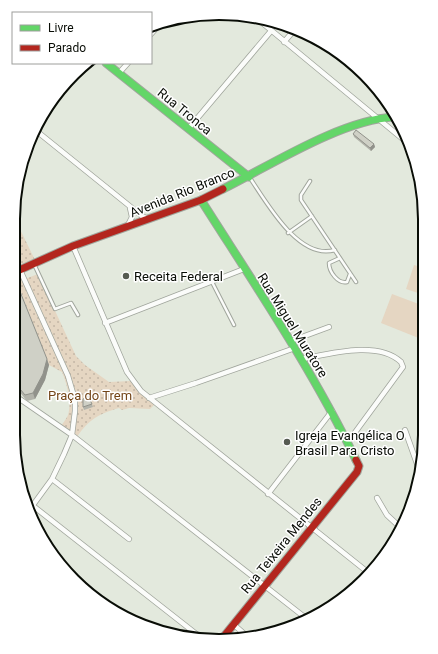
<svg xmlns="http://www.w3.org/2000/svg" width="438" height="654" viewBox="0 0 438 654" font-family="Roboto,sans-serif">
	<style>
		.green { fill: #e5d6c2 }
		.park { fill: url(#park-dots) }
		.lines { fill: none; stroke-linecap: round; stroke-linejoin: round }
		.lane-casing { stroke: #a0a59c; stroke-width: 4.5 }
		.street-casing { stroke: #a0a59c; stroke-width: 6 }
		.fast-casing { stroke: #a0a59c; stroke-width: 9 }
		.jam-casing { stroke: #a0a59c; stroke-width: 9 }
		.lane { stroke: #fbfcfa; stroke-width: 2.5 }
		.street { stroke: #fbfcfa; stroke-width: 4.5 }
		.fast { stroke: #63d668; stroke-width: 7 }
		.jam { stroke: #b3261e; stroke-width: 7 }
		.wall { fill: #b2b3aa }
		.shaded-wall { fill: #91928b }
		.building { fill: #cfd0c6; stroke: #91928b }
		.poi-dot { fill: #555a51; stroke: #fff; stroke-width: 1.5 }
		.labels { text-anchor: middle; stroke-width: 3; stroke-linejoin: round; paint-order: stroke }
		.street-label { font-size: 13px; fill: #090d06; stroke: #fff }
		.poi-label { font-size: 13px; fill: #090d06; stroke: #fff; text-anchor: start }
		.park-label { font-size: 13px; fill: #734518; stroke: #fff }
		.rim { fill: none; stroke: #090d06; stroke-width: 2 }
	</style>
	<defs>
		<pattern id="park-dots" width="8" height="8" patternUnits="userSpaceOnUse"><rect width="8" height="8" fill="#e5d6c2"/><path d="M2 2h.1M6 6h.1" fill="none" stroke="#c3b6a5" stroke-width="1.8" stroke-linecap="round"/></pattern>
	</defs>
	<rect width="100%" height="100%" fill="#e3e9dd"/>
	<path class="green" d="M414,265L424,268V283L421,294L406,289Z
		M392,294L424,306L423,333L421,339L381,323Z"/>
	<path class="park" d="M16,221L35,260L16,269Z
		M38,274L76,356L85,365L109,382L131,381L155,404L150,409L129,408L122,410L119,408C99,414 89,419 77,437L61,426C63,423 67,418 68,415C72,402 67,384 62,372L49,365L17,282Z"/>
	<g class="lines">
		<g class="lane-casing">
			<path id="lane" d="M250,178C267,203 299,261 335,250
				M310,181L301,195V200L356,282
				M288,233L312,216
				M340,258L329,263C329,272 338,284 347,282L350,274
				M34,264L55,309L71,303L78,315
				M212,282L234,325"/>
		</g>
		<g class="street-casing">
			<path id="street" d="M260,21L410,145
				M151,34L159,25
				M284,42L296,28
				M119,73L128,63
				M388,108L390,112
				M189,128L271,31
				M34,129L142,216L148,219
				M127,227L132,217L130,208
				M73,246L127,372L141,391L370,574
				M20,270L68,376L75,400V411L72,435L64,454L52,479L33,505
				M105,323L244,269
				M291,341L329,327
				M302,359C329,354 378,340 401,362L403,367L348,442
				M14,395L72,435L307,619
				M149,398L196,383L295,348
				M405,430L421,475
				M52,479L129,539
				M268,494L332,411
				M23,498L204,640
				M377,498L387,515L402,529
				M233,624L249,638"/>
		</g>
		<g class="fast-casing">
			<path id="fast" d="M106,63L249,177
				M223,189C271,165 341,120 394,117
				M201,200C255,285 312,369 356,460"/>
		</g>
		<g class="jam-casing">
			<path id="jam" d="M15,272L73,246L201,200L223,189
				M221,640L357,472L359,466L356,460"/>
		</g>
		<use href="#lane" class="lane"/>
		<use href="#street" class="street"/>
		<use href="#fast" class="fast"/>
		<use href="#jam" class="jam"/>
	</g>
	<path class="wall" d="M353,134L374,144L375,147L371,151L354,137Z
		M15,279L49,365L45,380L35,399L27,401L18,390L14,388Z
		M92,404L93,407L84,410L83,407Z"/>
	<path class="shaded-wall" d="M374,144L375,147L371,151L370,148Z
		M47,359L49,365L45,380L35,399L33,393Z"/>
	<path class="building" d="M356,130L374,144L370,148L353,134Z
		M15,279L47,359L43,374L33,393L25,395L16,384L14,383Z
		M88,396L92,404L83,407V399Z"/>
	<g class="poi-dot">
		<circle cx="126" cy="276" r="4"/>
		<circle cx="287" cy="442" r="4"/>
	</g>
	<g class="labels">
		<g class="street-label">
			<text transform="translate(185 111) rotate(39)" y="5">Rua Tronca</text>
			<text transform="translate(182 192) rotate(-22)" y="5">Avenida Rio Branco</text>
			<text transform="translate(293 325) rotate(58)" y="5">Rua Miguel Muratore</text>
			<text transform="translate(281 545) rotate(-51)" y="5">Rua Teixeira Mendes</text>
		</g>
		<g class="poi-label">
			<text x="134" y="281">Receita Federal</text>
			<text x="295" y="440">Igreja Evangélica O<tspan x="295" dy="15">Brasil Para Cristo</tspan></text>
		</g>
		<g class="park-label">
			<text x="90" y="400">Praça do Trem</text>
		</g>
	</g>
	<path d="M0 0H438V654H0ZM219 20H219A199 199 0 0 1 418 219V435A199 199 0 0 1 219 634H219A199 199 0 0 1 20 435V219A199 199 0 0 1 219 20Z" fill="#fff" fill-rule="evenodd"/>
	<path class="rim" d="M219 20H219A199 199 0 0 1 418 219V435A199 199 0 0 1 219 634H219A199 199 0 0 1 20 435V219A199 199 0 0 1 219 20Z"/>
	<rect x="12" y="12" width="140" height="52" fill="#ffffff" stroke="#9d9e9b"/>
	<rect x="20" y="25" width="20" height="6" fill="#63d668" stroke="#9d9e9b"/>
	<text x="48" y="32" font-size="12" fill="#090d06">Livre</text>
	<rect x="20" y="45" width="20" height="6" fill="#b3261e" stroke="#9d9e9b"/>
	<text x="48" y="52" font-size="12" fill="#090d06">Parado</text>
</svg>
